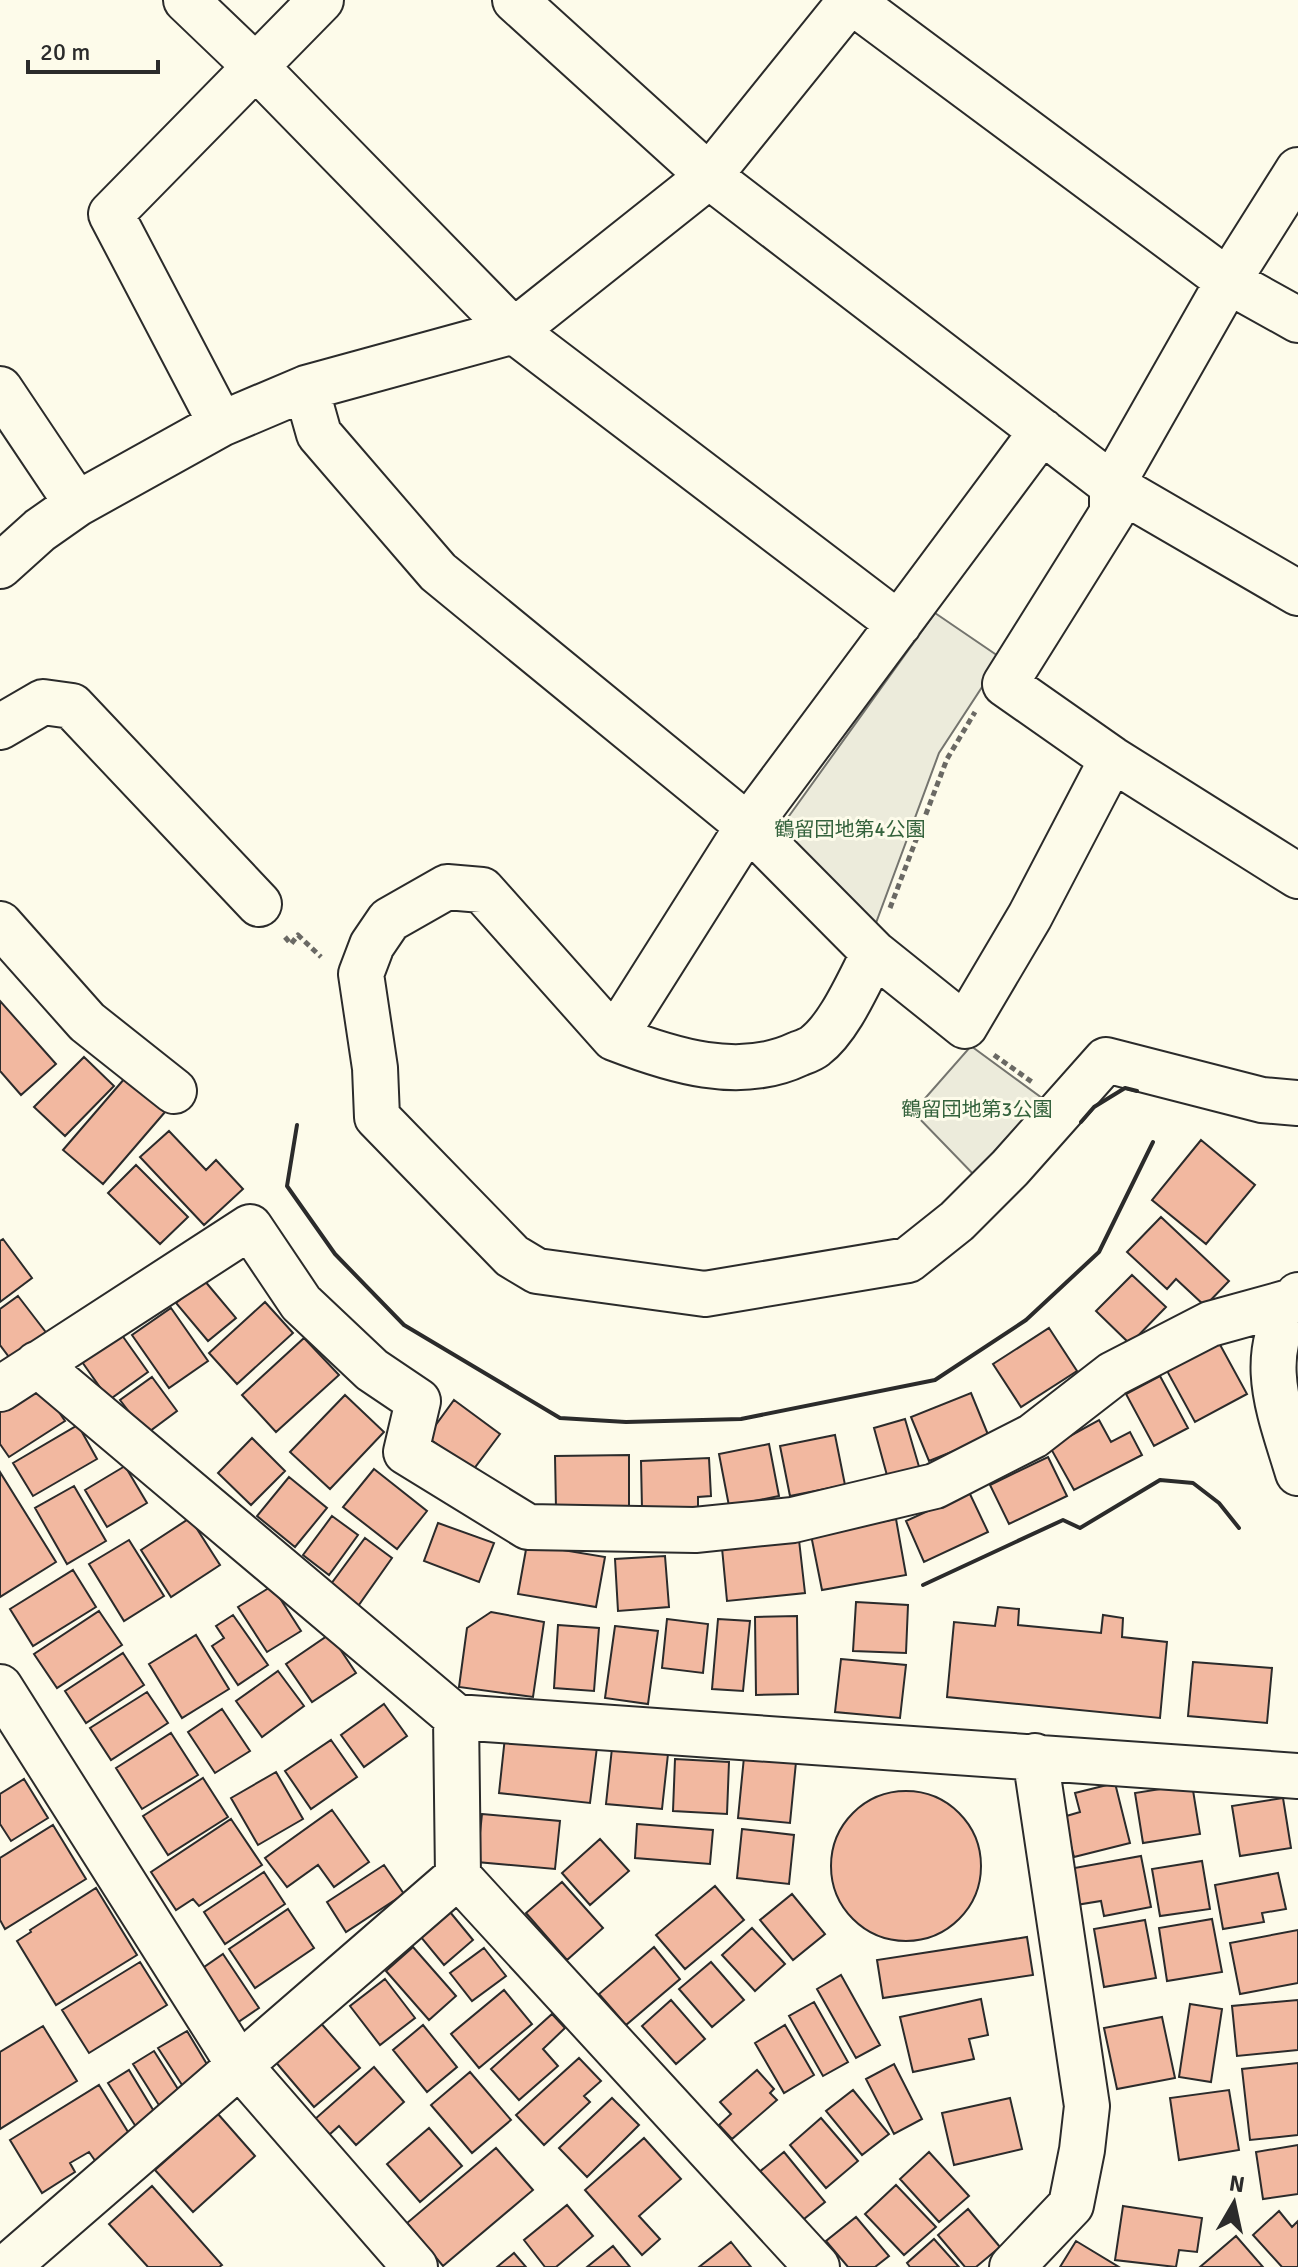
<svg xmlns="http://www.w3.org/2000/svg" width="1298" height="2267" viewBox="0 0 1298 2267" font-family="Signika,'Noto Sans JP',sans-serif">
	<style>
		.green { fill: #ecebdb; stroke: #74746e; stroke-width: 2 }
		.building { fill: #f2b8a0; stroke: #2b2b2b; stroke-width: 2 }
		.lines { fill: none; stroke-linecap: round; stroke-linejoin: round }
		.minor-casing { stroke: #2b2b2b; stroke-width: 48 }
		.path { stroke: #6a6964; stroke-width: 5; stroke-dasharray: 6 4; stroke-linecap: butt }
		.minor { stroke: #fdfbea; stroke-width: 44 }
		.wall { stroke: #2b2b2b; stroke-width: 4 }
		.labels { text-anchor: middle; stroke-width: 6; stroke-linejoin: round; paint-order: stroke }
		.park-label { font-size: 20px; fill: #34623c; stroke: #fdfbea }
	</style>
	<rect width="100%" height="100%" fill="#fdfbea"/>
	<path class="green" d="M935,613L1001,658L939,753L873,931L783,845L784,823Z
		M971,1046L1046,1101L977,1178L913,1112Z"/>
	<path class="building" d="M0,1001L56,1064L21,1095L0,1071Z
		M84,1057L114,1086L65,1136L34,1107Z
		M125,1078L165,1112L103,1184L63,1150Z
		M169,1131L206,1170L216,1160L243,1189L204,1225L140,1157Z
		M1201,1140L1255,1185L1206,1244L1152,1200Z
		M136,1165L188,1217L160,1244L108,1193Z
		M1161,1217L1229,1281L1205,1306L1176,1279L1167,1289L1127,1252Z
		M3,1239L32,1278L0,1302V1241Z
		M1132,1275L1166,1307L1130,1344L1096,1311Z
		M204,1280L236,1318L208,1341L176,1303Z
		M18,1296L48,1335L12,1361L0,1345V1309Z
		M265,1302L293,1333L237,1384L209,1353Z
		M171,1308L208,1361L169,1388L132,1335Z
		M1049,1328L1077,1371L1021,1407L993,1364Z
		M119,1331L148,1372L109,1400L80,1359Z
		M304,1338L339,1375L276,1432L242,1395Z
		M1218,1341L1247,1394L1195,1422L1166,1369Z
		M1160,1376L1188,1428L1154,1446L1126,1394Z
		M152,1377L177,1411L146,1434L120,1400Z
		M40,1384L65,1421L9,1457L0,1444V1411Z
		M971,1393L989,1437L929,1461L911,1417Z
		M345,1395L384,1432L330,1489L290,1452Z
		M454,1400L500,1434L473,1470L427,1437Z
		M905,1419L920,1470L888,1479L874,1428Z
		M1099,1420L1111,1442L1130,1432L1142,1455L1074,1490L1050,1447Z
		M78,1425L97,1459L33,1496L13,1463Z
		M835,1435L845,1485L790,1496L780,1446Z
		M252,1438L285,1471L251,1505L218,1473Z
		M769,1444L779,1496L729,1506L719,1454Z
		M629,1455V1508L556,1509L555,1456Z
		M1048,1457L1067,1496L1009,1524L990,1485Z
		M709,1458L711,1496L698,1497V1507L642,1509L641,1461Z
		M125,1466L147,1503L107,1527L85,1490Z
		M374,1469L427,1511L397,1549L343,1507Z
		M0,1472L56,1562L0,1597Z
		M289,1477L327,1508L295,1547L257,1516Z
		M74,1486L106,1541L67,1564L35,1508Z
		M969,1492L988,1532L924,1562L906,1521Z
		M332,1516L358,1535L329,1575L303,1555Z
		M190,1518L220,1565L171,1597L141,1550Z
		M896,1519L906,1575L822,1590L811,1535Z
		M438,1523L494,1543L479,1582L424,1561Z
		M365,1538L392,1558L356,1609L328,1588Z
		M129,1540L164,1596L124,1621L89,1564Z
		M799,1540L805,1593L727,1601L722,1548Z
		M527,1544L605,1557L596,1607L518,1594Z
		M665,1556L669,1607L618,1611L615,1559Z
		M73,1570L96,1607L33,1646L10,1609Z
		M272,1586L301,1631L267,1652L238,1607Z
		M856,1602L908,1605L906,1653L853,1651Z
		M998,1607L1019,1609L1018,1625L1101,1633L1103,1615L1123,1618L1122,1637L1167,1642L1160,1718L947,1697L954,1622L995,1626Z
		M99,1611L122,1645L57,1688L34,1654Z
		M491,1612L544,1622L533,1697L459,1687L467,1628Z
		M233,1615L268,1665L238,1685L212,1646L224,1638L216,1626Z
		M797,1616L798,1694L756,1695L755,1617Z
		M667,1619L708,1624L703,1673L662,1668Z
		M718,1619L750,1621L743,1691L712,1689Z
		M558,1625L599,1628L594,1691L554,1688Z
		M615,1626L658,1631L648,1704L605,1698Z
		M330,1634L356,1673L312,1702L286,1664Z
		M196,1635L229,1689L182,1718L149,1664Z
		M123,1653L144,1685L86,1723L65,1691Z
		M841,1659L906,1665L900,1718L835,1712Z
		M1193,1662L1272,1668L1267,1723L1188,1716Z
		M278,1671L304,1706L262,1737L236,1701Z
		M147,1692L168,1723L111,1760L90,1728Z
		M384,1704L407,1736L364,1767L341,1735Z
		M222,1709L250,1751L215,1773L188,1732Z
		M171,1733L198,1775L142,1809L116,1768Z
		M505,1737L597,1747L590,1803L499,1793Z
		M331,1740L357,1777L311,1809L285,1771Z
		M612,1748L668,1754L662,1809L606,1804Z
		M744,1757L796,1762L790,1823L738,1818Z
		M675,1759L729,1762L727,1814L673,1811Z
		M276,1772L303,1819L258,1845L231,1798Z
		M203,1778L228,1817L168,1855L143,1816Z
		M24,1779L48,1818L11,1841L0,1824V1794Z
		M1115,1783L1130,1843L1074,1857L1063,1817L1080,1812L1075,1793Z
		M1192,1784L1200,1834L1143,1843L1135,1793Z
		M831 1866a75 75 0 1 1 150 0a75 75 0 1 1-150 0Z
		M1283,1798L1291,1848L1240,1856L1232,1806Z
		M332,1810L369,1862L334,1887L318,1865L287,1887L265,1858Z
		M482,1814L560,1821L555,1869L477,1862Z
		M231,1819L262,1865L199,1906L193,1899L176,1910L151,1872Z
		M637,1824L713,1830L710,1864L635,1858Z
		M53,1825L86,1879L5,1929L0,1920V1858Z
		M742,1829L794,1835L789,1884L737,1878Z
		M600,1839L629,1871L590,1905L562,1873Z
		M1141,1856L1151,1907L1104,1916L1101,1901L1076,1905L1069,1869Z
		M1202,1861L1210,1909L1160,1916L1152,1869Z
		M384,1865L404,1894L346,1932L327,1902Z
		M264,1872L285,1904L225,1944L204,1912Z
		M1278,1873L1286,1909L1262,1913L1264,1922L1223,1929L1215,1885Z
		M562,1882L603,1928L567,1960L526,1913Z
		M715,1886L744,1920L685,1969L656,1935Z
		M96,1888L137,1955L56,2005L17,1941L31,1932L30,1930Z
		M792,1894L825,1934L793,1960L760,1920Z
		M288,1909L314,1948L255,1988L229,1949Z
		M450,1912L473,1940L444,1965L420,1936Z
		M1212,1919L1222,1972L1167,1981L1159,1928Z
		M1145,1920L1156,1978L1104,1987L1094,1929Z
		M752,1928L785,1964L755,1991L722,1955Z
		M1298,1930V1983L1240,1994L1230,1943Z
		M1027,1937L1033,1975L883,1998L877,1960Z
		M413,1947L456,1996L429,2020L386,1971Z
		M654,1947L680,1979L626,2025L599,1994Z
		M484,1948L506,1976L472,2001L450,1973Z
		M223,1954L259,2008L231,2027L194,1974Z
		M140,1962L167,2005L89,2053L62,2010Z
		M711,1962L744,2000L712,2027L679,1989Z
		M841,1975L880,2045L856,2058L817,1989Z
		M385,1979L415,2018L380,2045L350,2006Z
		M504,1990L532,2024L479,2068L451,2034Z
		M981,1999L988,2035L969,2039L974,2059L913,2072L900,2017Z
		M671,2000L705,2039L676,2064L642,2026Z
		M1298,2000V2050L1237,2056L1232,2006Z
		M814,2002L848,2062L823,2076L789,2016Z
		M1190,2004L1222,2009L1211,2082L1179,2077Z
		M552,2014L565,2028L543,2049L558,2066L519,2100L491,2069Z
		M1162,2017L1175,2078L1117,2089L1104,2028Z
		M319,2021L360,2068L314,2107L274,2060Z
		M423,2025L457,2067L427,2092L393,2050Z
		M785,2025L814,2075L784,2093L755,2043Z
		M43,2026L77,2081L0,2129V2052Z
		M187,2031L211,2071L184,2088L158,2048Z
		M154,2051L183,2097L162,2110L133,2064Z
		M579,2058L601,2081L584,2096L590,2102L544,2145L516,2115Z
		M1298,2063V2135L1250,2140L1242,2069Z
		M894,2064L922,2119L894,2134L866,2079Z
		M374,2067L404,2102L356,2145L339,2126L320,2143L306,2127Z
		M129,2070L158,2118L138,2130L108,2083Z
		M757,2070L774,2089L770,2093L777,2100L732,2139L719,2125L731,2114L720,2102Z
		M470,2072L511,2120L472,2153L431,2105Z
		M99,2085L133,2140L96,2162L89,2152L70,2163L75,2172L42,2193L10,2140Z
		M853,2090L889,2134L862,2155L826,2111Z
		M1229,2090L1239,2150L1179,2160L1170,2098Z
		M612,2098L639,2125L587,2177L559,2148Z
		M1010,2098L1022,2149L954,2165L942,2113Z
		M218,2114L255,2156L193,2212L155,2170Z
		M821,2118L858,2161L826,2188L790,2145Z
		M429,2128L462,2166L420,2202L387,2164Z
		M644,2138L681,2179L639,2216L660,2239L642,2255L585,2190Z
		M1298,2145V2194L1263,2199L1256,2152Z
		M496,2148L533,2190L443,2266L407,2223Z
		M784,2152L825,2202L799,2223L758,2173Z
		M929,2152L969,2196L939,2222L900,2179Z
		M896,2185L936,2227L904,2255L865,2214Z
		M152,2186L222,2265L219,2267H148L109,2224Z
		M567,2205L593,2236L556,2267H545L524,2240Z
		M1123,2206L1202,2218L1197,2252L1179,2250L1176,2267L1115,2260Z
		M968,2209L1000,2247L976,2267H965L938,2235Z
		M1279,2211L1292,2227L1298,2221V2267H1282L1253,2235Z
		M856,2217L889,2256L875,2267H848L826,2241Z
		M1236,2236L1263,2267H1200Z
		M934,2239L959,2267H910L907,2263Z
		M1076,2241L1119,2267H1060Z
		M731,2242L751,2267H699Z
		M613,2246L630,2267H587Z
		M514,2253L526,2267H497Z"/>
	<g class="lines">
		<g class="minor-casing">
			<path id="minor" d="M186,0L256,67L514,331L899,624
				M515,0L709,176L1112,485L1298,593
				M850,0L1228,281L1298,320
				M1298,170L1228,281L1112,485V513L1005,684L1112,759L1298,876
				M306,388L319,434L438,572L748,826L874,953L965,1026L1030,916L1112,759
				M0,389L77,504
				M221,424L111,214L321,0
				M1042,431L748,826L614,1038L482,890L447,887L389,920L372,945L361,974L375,1068L377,1117L512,1256L537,1271L705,1294L908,1260L957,1221L1010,1168L1106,1060L1262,1100L1298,1103
				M0,566L40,530L77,504L221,424L306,388L514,331L709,176L851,0
				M0,727L43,702L72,706L259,904
				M0,924L87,1022L174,1091
				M614,1038C671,1060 739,1082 798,1054C803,1052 810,1050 815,1046C840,1027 859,981 874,953
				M1298,1295C1254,1354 1279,1410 1298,1473
				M37,1364L456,1717L1298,1776
				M0,1389L250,1227L301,1303L372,1370L418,1401L406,1452L528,1527L695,1530L793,1520L935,1486L1033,1436L1113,1374L1210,1324L1293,1301
				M0,1687L239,2065L415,2267
				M456,1717L458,1876L817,2267
				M7,2267L458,1876
				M1012,2267L1071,2205L1082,2150L1087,2106L1035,1756"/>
		</g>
		<path class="path" d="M890,908L947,759L975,712
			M285,937L291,944L298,935L321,957
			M994,1055L1032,1082"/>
		<use href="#minor" class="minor"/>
		<path class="wall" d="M1081,1122L1094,1107L1125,1088L1137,1091
			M297,1125L287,1186L335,1254L404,1325L560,1418L626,1422L741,1419L935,1380L1026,1320L1099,1252L1153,1142
			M923,1585L1063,1520L1080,1528L1160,1480L1193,1483L1219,1503L1239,1528"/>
	</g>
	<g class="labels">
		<g class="park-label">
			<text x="850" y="836">鶴留団地第4公園</text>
			<text x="977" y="1116">鶴留団地第3公園</text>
		</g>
	</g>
	<g transform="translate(1234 2203) rotate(9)" stroke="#fdfbea" stroke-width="6" paint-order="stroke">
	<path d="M0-6L14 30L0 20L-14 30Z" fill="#2b2b2b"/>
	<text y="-12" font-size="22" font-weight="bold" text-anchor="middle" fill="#2b2b2b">N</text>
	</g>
	<path d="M28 60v12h130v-12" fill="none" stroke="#2b2b2b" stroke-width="4"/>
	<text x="40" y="60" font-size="24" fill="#2b2b2b" stroke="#fdfbea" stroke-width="6" paint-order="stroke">20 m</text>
</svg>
